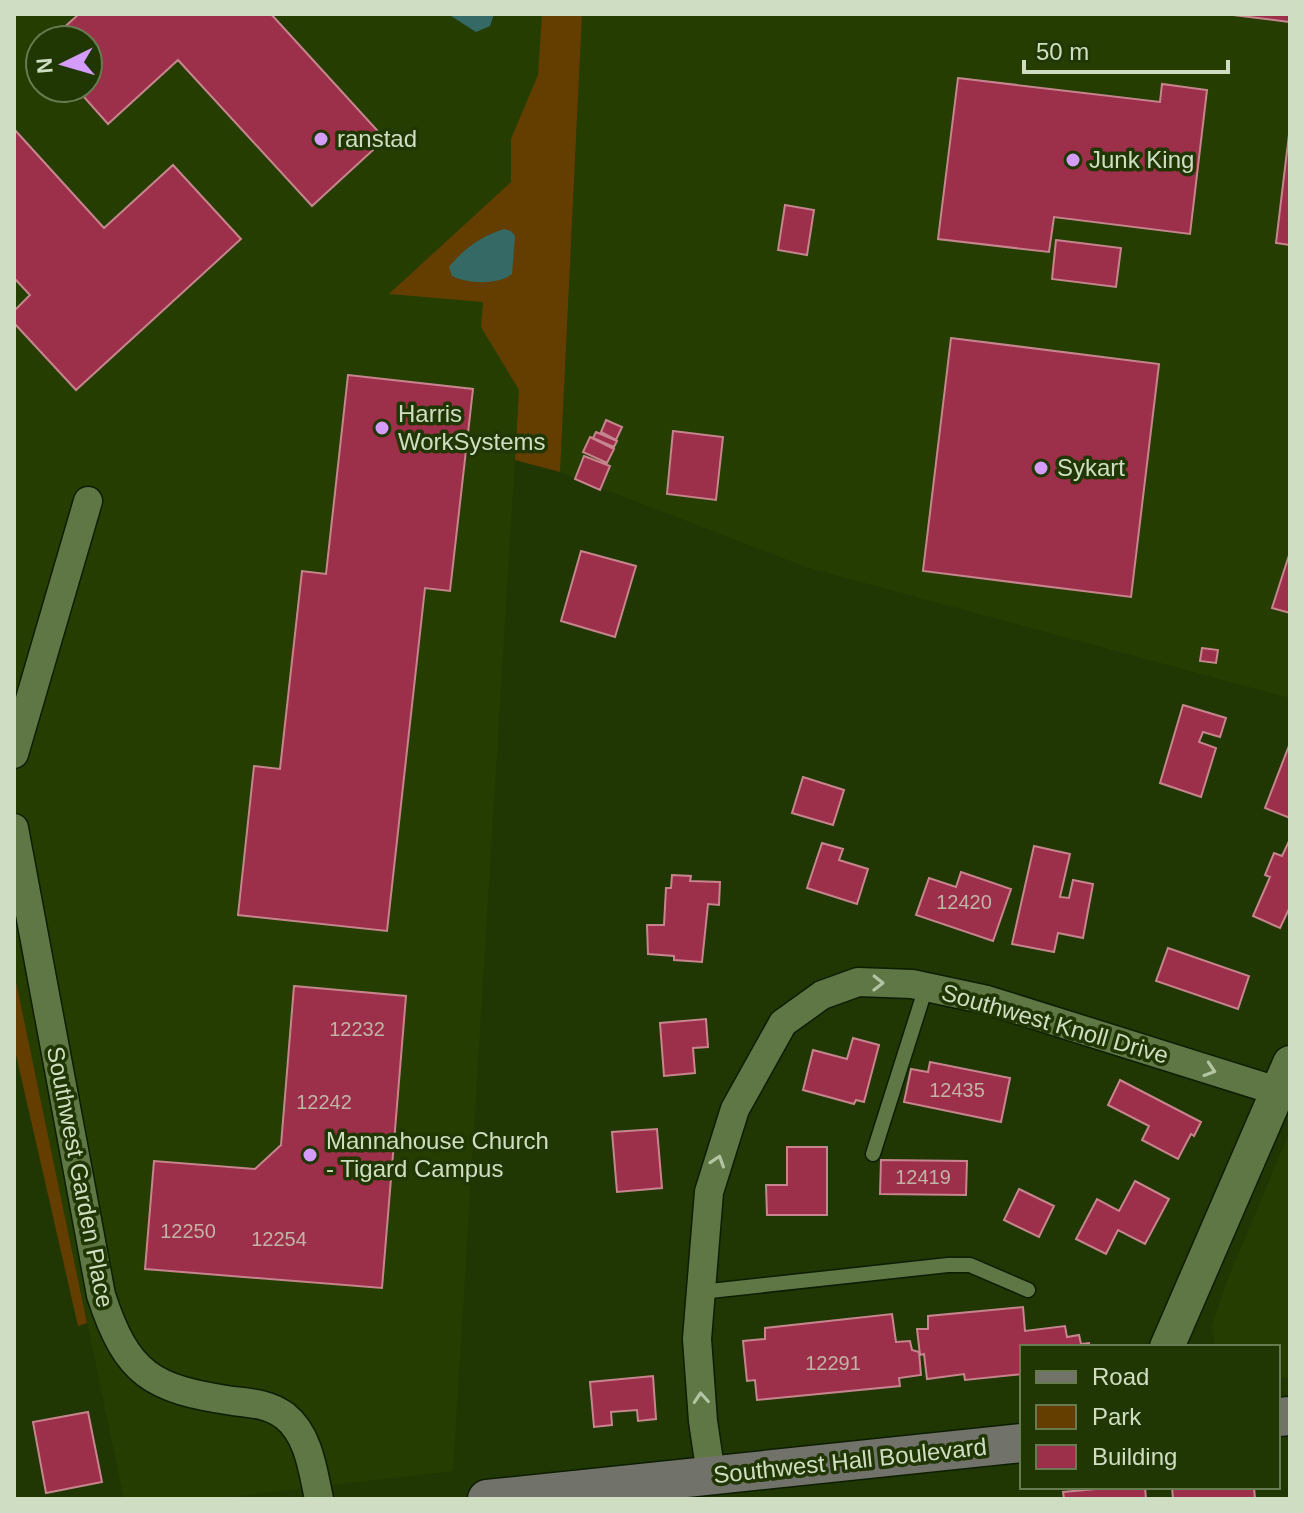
<svg xmlns="http://www.w3.org/2000/svg" width="1304" height="1513" viewBox="0 0 1304 1513" font-family="Helvetica,sans-serif">
	<style>
		.built { fill: #253e00; fill-rule: evenodd }
		.green { fill: #643e01 }
		.water { fill: #346966 }
		.building { fill: #9c304a; stroke: #c6858e; stroke-width: 2 }
		.lines { fill: none; stroke-linecap: round; stroke-linejoin: round }
		.service-casing { stroke: #0d1d00; stroke-width: 17 }
		.minor-casing { stroke: #0d1d00; stroke-width: 31 }
		.tertiary-casing { stroke: #0d1d00; stroke-width: 37 }
		.secondary-casing { stroke: #0d1d00; stroke-width: 41 }
		.service { stroke: #5e7744; stroke-width: 14 }
		.minor { stroke: #5e7744; stroke-width: 28 }
		.tertiary { stroke: #5e7744; stroke-width: 34 }
		.secondary { stroke: #717269; stroke-width: 38 }
		.oneway { stroke: #b3c4a3 }
		.poi-dot { fill: #d49cfb; stroke: #213703; stroke-width: 3 }
		.labels { text-anchor: middle; stroke-width: 7; stroke-linejoin: round; paint-order: stroke }
		.number-label { font-size: 20px; fill: #c2b2a5 }
		.poi-label { font-size: 24px; fill: #cfdec3; stroke: #213703; text-anchor: start }
		.street-label { font-size: 24px; fill: #cfdec3; stroke: #213703 }
	</style>
	<rect width="100%" height="100%" fill="#213703"/>
	<path class="built" d="M14,14H542L453,1471L212,1499H124L14,972ZM40,40H88V88H40Z
		M582,14H1290V698L806,567L560,472Z
		M1290,1131V1377L1278,1378V1347H1215L1212,1326L1228,1279Z"/>
	<path class="green" d="M542,14H582L560,472L515,460L519,390L481,327L483,302L389,294L511,182V139L538,75Z
		M14,972L87,1323L78,1326L14,1046Z"/>
	<path class="water" d="M448,14H494L490,26L476,32Z
		M504,229L511,231L515,236L512,274C498,285 468,284 452,276L449,267C464,248 482,236 504,229Z"/>
	<path class="building" d="M79,14H271L385,139L312,206L178,60L108,124L76,88H88V40H50Z
		M1225,14H1290V22Z
		M958,78L1160,102L1162,84L1207,90L1190,234L1054,217L1049,252L938,239Z
		M1290,126V245L1276,243Z
		M14,129L104,228L173,165L241,239L76,390L14,323V311L30,295L14,278Z
		M785,205L814,210L807,255L778,250Z
		M1056,240L1121,248L1116,287L1052,279Z
		M951,338L1159,364L1131,597L923,571Z
		M348,375L473,389L450,591L425,588L387,931L238,915L254,766L280,769L302,571L326,574Z
		M606,420L622,427L616,440L601,432Z
		M673,431L723,437L716,500L667,494Z
		M596,432L617,441L614,447L593,438Z
		M590,437L614,449L607,463L583,452Z
		M584,456L610,466L600,490L575,479Z
		M581,551L636,566L615,637L561,621Z
		M1290,552V613L1272,608Z
		M1202,648L1218,650L1216,663L1200,661Z
		M1183,705L1226,718L1220,737L1203,732L1199,742L1216,748L1201,797L1160,783Z
		M1290,743V818L1265,808Z
		M803,777L844,790L833,825L792,813Z
		M1290,839V907L1280,928L1253,916L1270,877L1265,875L1274,853L1282,856Z
		M822,843L843,849L839,860L868,869L857,904L807,888Z
		M1034,846L1070,854L1060,897L1069,898L1073,880L1093,884L1083,938L1058,933L1054,952L1012,944Z
		M961,872L1011,889L993,941L916,915L929,878L956,887Z
		M672,875L691,876L690,881L720,882L719,905L708,904L702,962L674,960V956L648,954L647,925H664L666,888H671Z
		M1168,948L1249,976L1238,1009L1156,981Z
		M294,986L406,996L382,1288L145,1269L154,1161L255,1169L281,1145Z
		M706,1019L708,1047L693,1048L695,1073L664,1076L660,1023Z
		M853,1038L879,1045L864,1102L856,1100L854,1104L803,1090L813,1050L847,1059Z
		M930,1062L1010,1078L1001,1122L904,1102L911,1069L928,1072Z
		M1120,1080L1201,1122L1194,1136L1191,1134L1178,1159L1142,1140L1149,1126L1108,1105Z
		M657,1129L662,1188L617,1192L612,1132Z
		M787,1147H827V1215H767L766,1185H787Z
		M881,1160L967,1161L966,1195L880,1194Z
		M1135,1181L1169,1199L1145,1244L1118,1230L1106,1254L1076,1239L1097,1199L1119,1211Z
		M1019,1189L1054,1206L1039,1237L1004,1220Z
		M1023,1307L1025,1331L1065,1326L1067,1337L1079,1335L1081,1344L1089,1343L1090,1347H1022V1374L965,1380L964,1374L927,1379L924,1354L920,1355L917,1329H928V1316Z
		M892,1314L896,1342L910,1341L912,1350L919,1352L921,1375L899,1378L900,1386L757,1400L755,1380L747,1381L743,1341L765,1339V1328Z
		M653,1376L656,1419L638,1421L637,1410L611,1412L612,1425L594,1427L590,1382Z
		M88,1412L102,1482L46,1493L33,1422Z
		M1118,1487H1145L1146,1499H1064L1063,1492Z
		M1172,1487H1254L1255,1499H1173Z"/>
	<g class="lines">
		<g class="service-casing">
			<path id="service" d="M873,1154L926,987
				M701,1292L948,1265H970L1028,1290"/>
		</g>
		<g class="minor-casing">
			<path id="minor" d="M14,754L88,501
				M14,828L101,1295C127,1375 152,1389 233,1401C251,1403 269,1404 285,1416C309,1435 313,1471 319,1499
				M711,1475L703,1421L697,1339L709,1192L735,1109L783,1023L822,995L858,982L912,984L926,987L987,1000L1277,1091"/>
		</g>
		<g class="tertiary-casing">
			<path id="tertiary" d="M1167,1347L1290,1063"/>
		</g>
		<g class="secondary-casing">
			<path id="secondary" d="M1278,1417L1290,1416
				M487,1499L1022,1443"/>
		</g>
		<use href="#service" class="service"/>
		<use href="#minor" class="minor"/>
		<use href="#tertiary" class="tertiary"/>
		<use href="#secondary" class="secondary"/>
	</g>
	<defs><path id="oneway-chevron" d="M-2-3.5L2.5 0L-2 3.5" fill="none" stroke-width="1.6" stroke-linecap="round" stroke-linejoin="round" transform="scale(2)"/></defs>
	<g class="oneway">
		<use href="#oneway-chevron" transform="translate(878 983) rotate(1)"/>
		<use href="#oneway-chevron" transform="translate(1210 1070) rotate(18)"/>
		<use href="#oneway-chevron" transform="translate(718 1161) rotate(-72)"/>
		<use href="#oneway-chevron" transform="translate(701 1398) rotate(-94)"/>
	</g>
	<g class="poi-dot">
		<circle cx="321" cy="139" r="8"/>
		<circle cx="1073" cy="160" r="8"/>
		<circle cx="382" cy="428" r="8"/>
		<circle cx="1041" cy="468" r="8"/>
		<circle cx="310" cy="1155" r="8"/>
	</g>
	<g class="labels">
		<g class="number-label">
			<text x="964" y="909">12420</text>
			<text x="357" y="1036">12232</text>
			<text x="957" y="1097">12435</text>
			<text x="324" y="1109">12242</text>
			<text x="923" y="1184">12419</text>
			<text x="188" y="1238">12250</text>
			<text x="279" y="1246">12254</text>
			<text x="833" y="1370">12291</text>
		</g>
		<g class="poi-label">
			<text x="337" y="147">ranstad</text>
			<text x="1089" y="168">Junk King</text>
			<text x="398" y="422">Harris<tspan x="398" dy="28">WorkSystems</tspan></text>
			<text x="1057" y="476">Sykart</text>
			<text x="326" y="1149">Mannahouse Church<tspan x="326" dy="28">- Tigard Campus</tspan></text>
		</g>
		<g class="street-label">
			<text transform="translate(1055 1024) rotate(16)" y="8">Southwest Knoll Drive</text>
			<text transform="translate(80 1177) rotate(79)" y="8">Southwest Garden Place</text>
			<text transform="translate(850 1461) rotate(-6)" y="8">Southwest Hall Boulevard</text>
		</g>
	</g>
	<rect width="1304" height="1513" fill="none" stroke="#cfdec3" stroke-width="32"/>
	<rect x="1020" y="1345" width="260" height="144" fill="#213703" stroke="#677a50" stroke-width="2"/>
	<rect x="1036" y="1371" width="40" height="12" fill="#717269" stroke="#677a50" stroke-width="2"/>
	<text x="1092" y="1385" font-size="24" fill="#cfdec3">Road</text>
	<rect x="1036" y="1405" width="40" height="24" fill="#643e01" stroke="#677a50" stroke-width="2"/>
	<text x="1092" y="1425" font-size="24" fill="#cfdec3">Park</text>
	<rect x="1036" y="1445" width="40" height="24" fill="#9c304a" stroke="#677a50" stroke-width="2"/>
	<text x="1092" y="1465" font-size="24" fill="#cfdec3">Building</text>
	<g transform="translate(64 64) rotate(265)"><circle r="38" fill="#213703" stroke="#677a50" stroke-width="2"/>
	<path d="M0-6L14 30L0 20L-14 30Z" fill="#d49cfb"/>
	<text y="-12" font-size="22" font-weight="bold" text-anchor="middle" fill="#cfdec3">N</text>
	</g>
	<path d="M1024 60v12h204v-12" fill="none" stroke="#cfdec3" stroke-width="4"/>
	<text x="1036" y="60" font-size="24" fill="#cfdec3" stroke="#213703" stroke-width="6" paint-order="stroke">50 m</text>
</svg>
